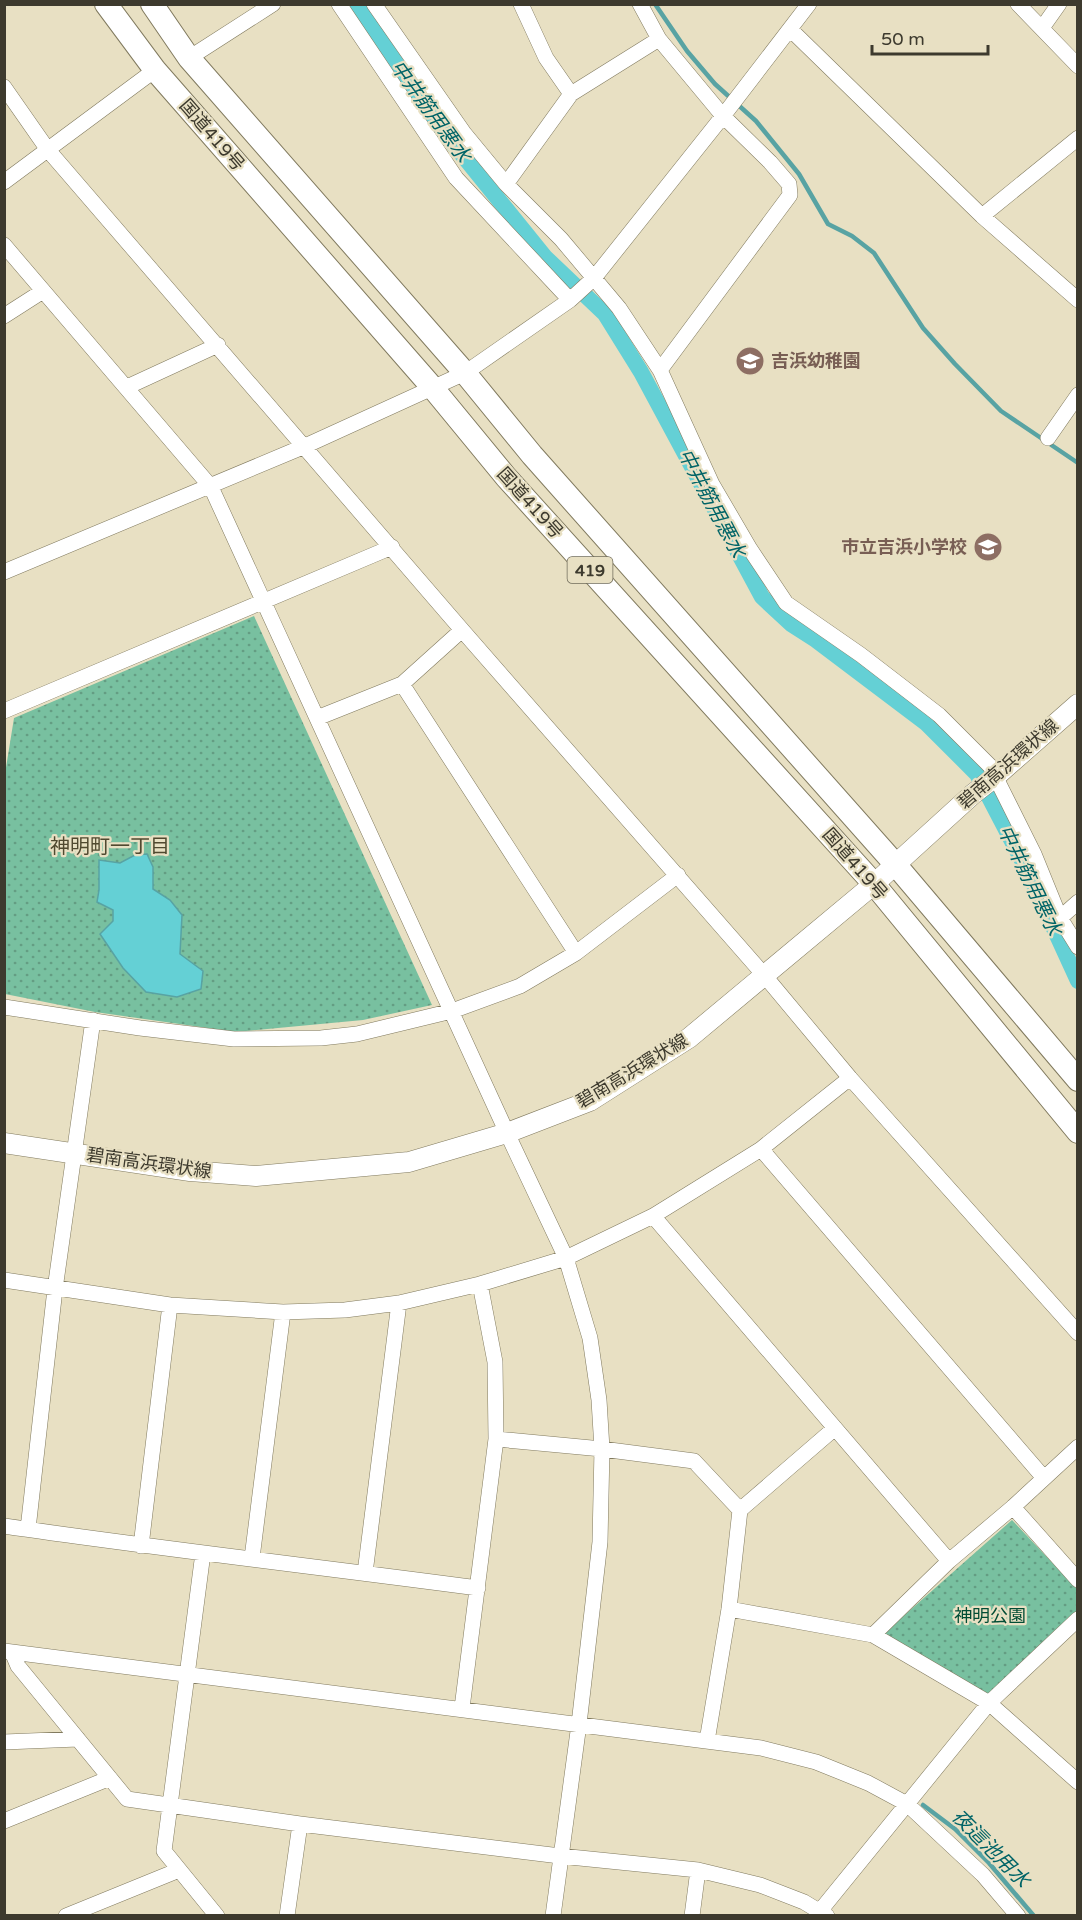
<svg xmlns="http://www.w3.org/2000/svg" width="1082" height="1920" viewBox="0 0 1082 1920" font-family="'Varela Round','Noto Sans JP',sans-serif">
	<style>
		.green { fill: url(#green-dots) }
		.water { fill: #64d0d5; stroke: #58a3a3; stroke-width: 1.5 }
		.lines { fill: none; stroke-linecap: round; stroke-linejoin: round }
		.stream { stroke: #58a3a3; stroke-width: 4.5 }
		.canal { stroke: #64d0d5; stroke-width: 16 }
		.minor-casing { stroke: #817a5f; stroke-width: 16 }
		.major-casing { stroke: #817a5f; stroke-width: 21 }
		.highway-casing { stroke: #817a5f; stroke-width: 24 }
		.minor { stroke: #fff; stroke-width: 15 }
		.major { stroke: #fff; stroke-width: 20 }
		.highway { stroke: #fff; stroke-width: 22 }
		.labels { text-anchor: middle; stroke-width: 4.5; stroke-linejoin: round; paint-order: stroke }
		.shield { fill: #e8e0c3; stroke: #706c5b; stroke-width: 1.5 }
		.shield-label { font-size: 16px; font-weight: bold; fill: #3d3a2e }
		.street-label { font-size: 18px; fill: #3d3a2e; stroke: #e8e0c3 }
		.education-label { font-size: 18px; font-weight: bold; fill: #785e54; stroke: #e8e0c3; text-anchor: start }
		.park-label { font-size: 18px; fill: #024d35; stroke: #e8e0c3 }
		.water-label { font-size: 20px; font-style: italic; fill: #006467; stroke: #e8e0c3 }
		.neighbourhood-label { font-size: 20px; fill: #504930; stroke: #e8e0c3 }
	</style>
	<defs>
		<pattern id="green-dots" width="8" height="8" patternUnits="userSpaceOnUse" patternTransform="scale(1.5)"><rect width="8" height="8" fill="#78c0a0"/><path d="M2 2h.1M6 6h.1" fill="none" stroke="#649d83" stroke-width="1.8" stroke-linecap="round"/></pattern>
	</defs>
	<rect width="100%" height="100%" fill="#e8e0c3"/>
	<path class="green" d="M254,616L432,1005L363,1020L236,1032L95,1012L5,994L4,780L14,718Z
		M1012,1520L1077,1589V1612L989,1697L882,1635Z"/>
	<path class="water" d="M147,854L153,867V889L170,900L182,915L180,954L203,971L201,989L177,997L146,992L123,968L100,934L113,921V910L97,902L99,890V860L120,863L135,855Z"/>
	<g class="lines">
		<path class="stream" d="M655,4L687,51L715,84L756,121L799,174L828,224L852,236L874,253L923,328L955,364L1001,411L1078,463
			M923,1805L955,1829L989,1863L1034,1916"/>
		<path class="canal" d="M356,4L439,126L545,257L605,314L641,372L762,597L791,624L816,640L926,723L977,774L1028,872L1078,981"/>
		<g class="minor-casing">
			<path id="minor" d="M339,4L456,178L570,300
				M374,4L464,133L506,184L561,239L619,308L660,370L712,484L750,549L786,603L861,655L939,715L990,766L1034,854L1060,918L1078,947
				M521,4L546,58L571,94
				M640,4L659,39L723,116L770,162L789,184L790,195L660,370
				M1018,4L1078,66
				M1042,28L1059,4
				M790,29L982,216L1078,300
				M189,58L273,4
				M4,87L48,150L462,630L764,975L850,1078L1078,1333
				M4,182L155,70
				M506,184L571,94L659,39
				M982,216L1078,138
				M4,245L211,487L507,1133L566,1258L590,1338L599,1400L602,1449L600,1542L579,1724L553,1916
				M4,316L43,291
				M127,387L218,345
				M1048,438L1078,395
				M4,572L305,446L465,373L570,300L594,278L723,116L809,4
				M402,684L576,953
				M4,711L392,547
				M317,718L402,684L462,630
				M1060,918L1078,902
				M4,1007L140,1028L234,1039L321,1038L357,1034L452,1011L520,986L576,953L678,875
				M761,1149L1044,1478
				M653,1216L949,1561
				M4,1280L170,1305L283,1312L345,1310L399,1303L480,1284L566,1258L653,1216L761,1149L850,1078
				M496,1439L602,1449L694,1461L740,1510L729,1609L707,1741
				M1013,1507L1078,1580
				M740,1510L835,1428
				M4,1526C162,1549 320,1567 478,1588
				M28,1529L55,1289L93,1020
				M141,1546L170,1305
				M203,1553L164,1851L217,1916
				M252,1558L283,1312
				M365,1573L399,1303
				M729,1609L873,1635L989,1703L1078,1782
				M873,1635L949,1561L1013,1507L1078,1447
				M4,1651L761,1748L816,1762L868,1783L907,1804L983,1875L1018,1916
				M12,1652L18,1666L127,1799L300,1824L560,1856L698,1870L760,1885L804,1902L827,1916
				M462,1708L496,1439L495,1362L480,1284
				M4,1742L78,1739
				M4,1821L110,1778
				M66,1916L179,1870
				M287,1916L300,1824
				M692,1916L698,1870
				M819,1916L820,1911L989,1703L1078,1619"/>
		</g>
		<g class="major-casing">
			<path id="major" d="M4,1143L190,1171L256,1176L409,1162L507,1133L590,1101L689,1038L874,884L973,794L995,777L1078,704"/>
		</g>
		<g class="highway-casing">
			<path id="highway" d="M106,4L155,70L432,387L506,477L874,884L1078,1132
				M152,4L189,58L465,373L532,455L895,864L1078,1080"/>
		</g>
		<use href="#minor" class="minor"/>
		<use href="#major" class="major"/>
		<use href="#highway" class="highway"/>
	</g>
	<defs>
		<g id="school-disc" transform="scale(1.5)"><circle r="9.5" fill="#8d6e63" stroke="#e8e0c3"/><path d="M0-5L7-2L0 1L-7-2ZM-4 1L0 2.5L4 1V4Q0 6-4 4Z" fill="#fff"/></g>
	</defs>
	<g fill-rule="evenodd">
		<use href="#school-disc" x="750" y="361"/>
		<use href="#school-disc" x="988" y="547"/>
	</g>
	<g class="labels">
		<rect class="shield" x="567.5" y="557" width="45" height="26" rx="4.5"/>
		<g class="shield-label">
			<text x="590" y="576">419</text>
		</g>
		<g class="street-label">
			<text transform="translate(212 135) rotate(49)" y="6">国道419号</text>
			<text transform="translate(530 503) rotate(48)" y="6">国道419号</text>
			<text transform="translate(1008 764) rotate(-41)" y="6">碧南高浜環状線</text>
			<text transform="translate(855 864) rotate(49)" y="6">国道419号</text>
			<text transform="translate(632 1071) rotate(-31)" y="6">碧南高浜環状線</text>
			<text transform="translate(149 1163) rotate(8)" y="6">碧南高浜環状線</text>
		</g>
		<g class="education-label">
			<text x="771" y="367">吉浜幼稚園</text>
			<text x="967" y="553" text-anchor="end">市立吉浜小学校</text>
		</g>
		<g class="park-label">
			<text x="990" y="1622">神明公園</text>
		</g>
		<g class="water-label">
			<text transform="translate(431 111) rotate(54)" y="7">中井筋用悪水</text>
			<text transform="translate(712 503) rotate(62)" y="7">中井筋用悪水</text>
			<text transform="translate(1030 880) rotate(64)" y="7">中井筋用悪水</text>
			<text transform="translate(991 1848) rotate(45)" y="7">夜這池用水</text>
		</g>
		<g class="neighbourhood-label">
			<text x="110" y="853">神明町一丁目</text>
		</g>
	</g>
	<rect width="1082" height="1920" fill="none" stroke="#3d3a2e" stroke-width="12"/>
	<path d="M872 45v9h116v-9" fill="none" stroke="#3d3a2e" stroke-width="3"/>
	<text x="881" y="45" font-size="18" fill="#3d3a2e" stroke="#e8e0c3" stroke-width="4.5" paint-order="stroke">50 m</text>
</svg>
